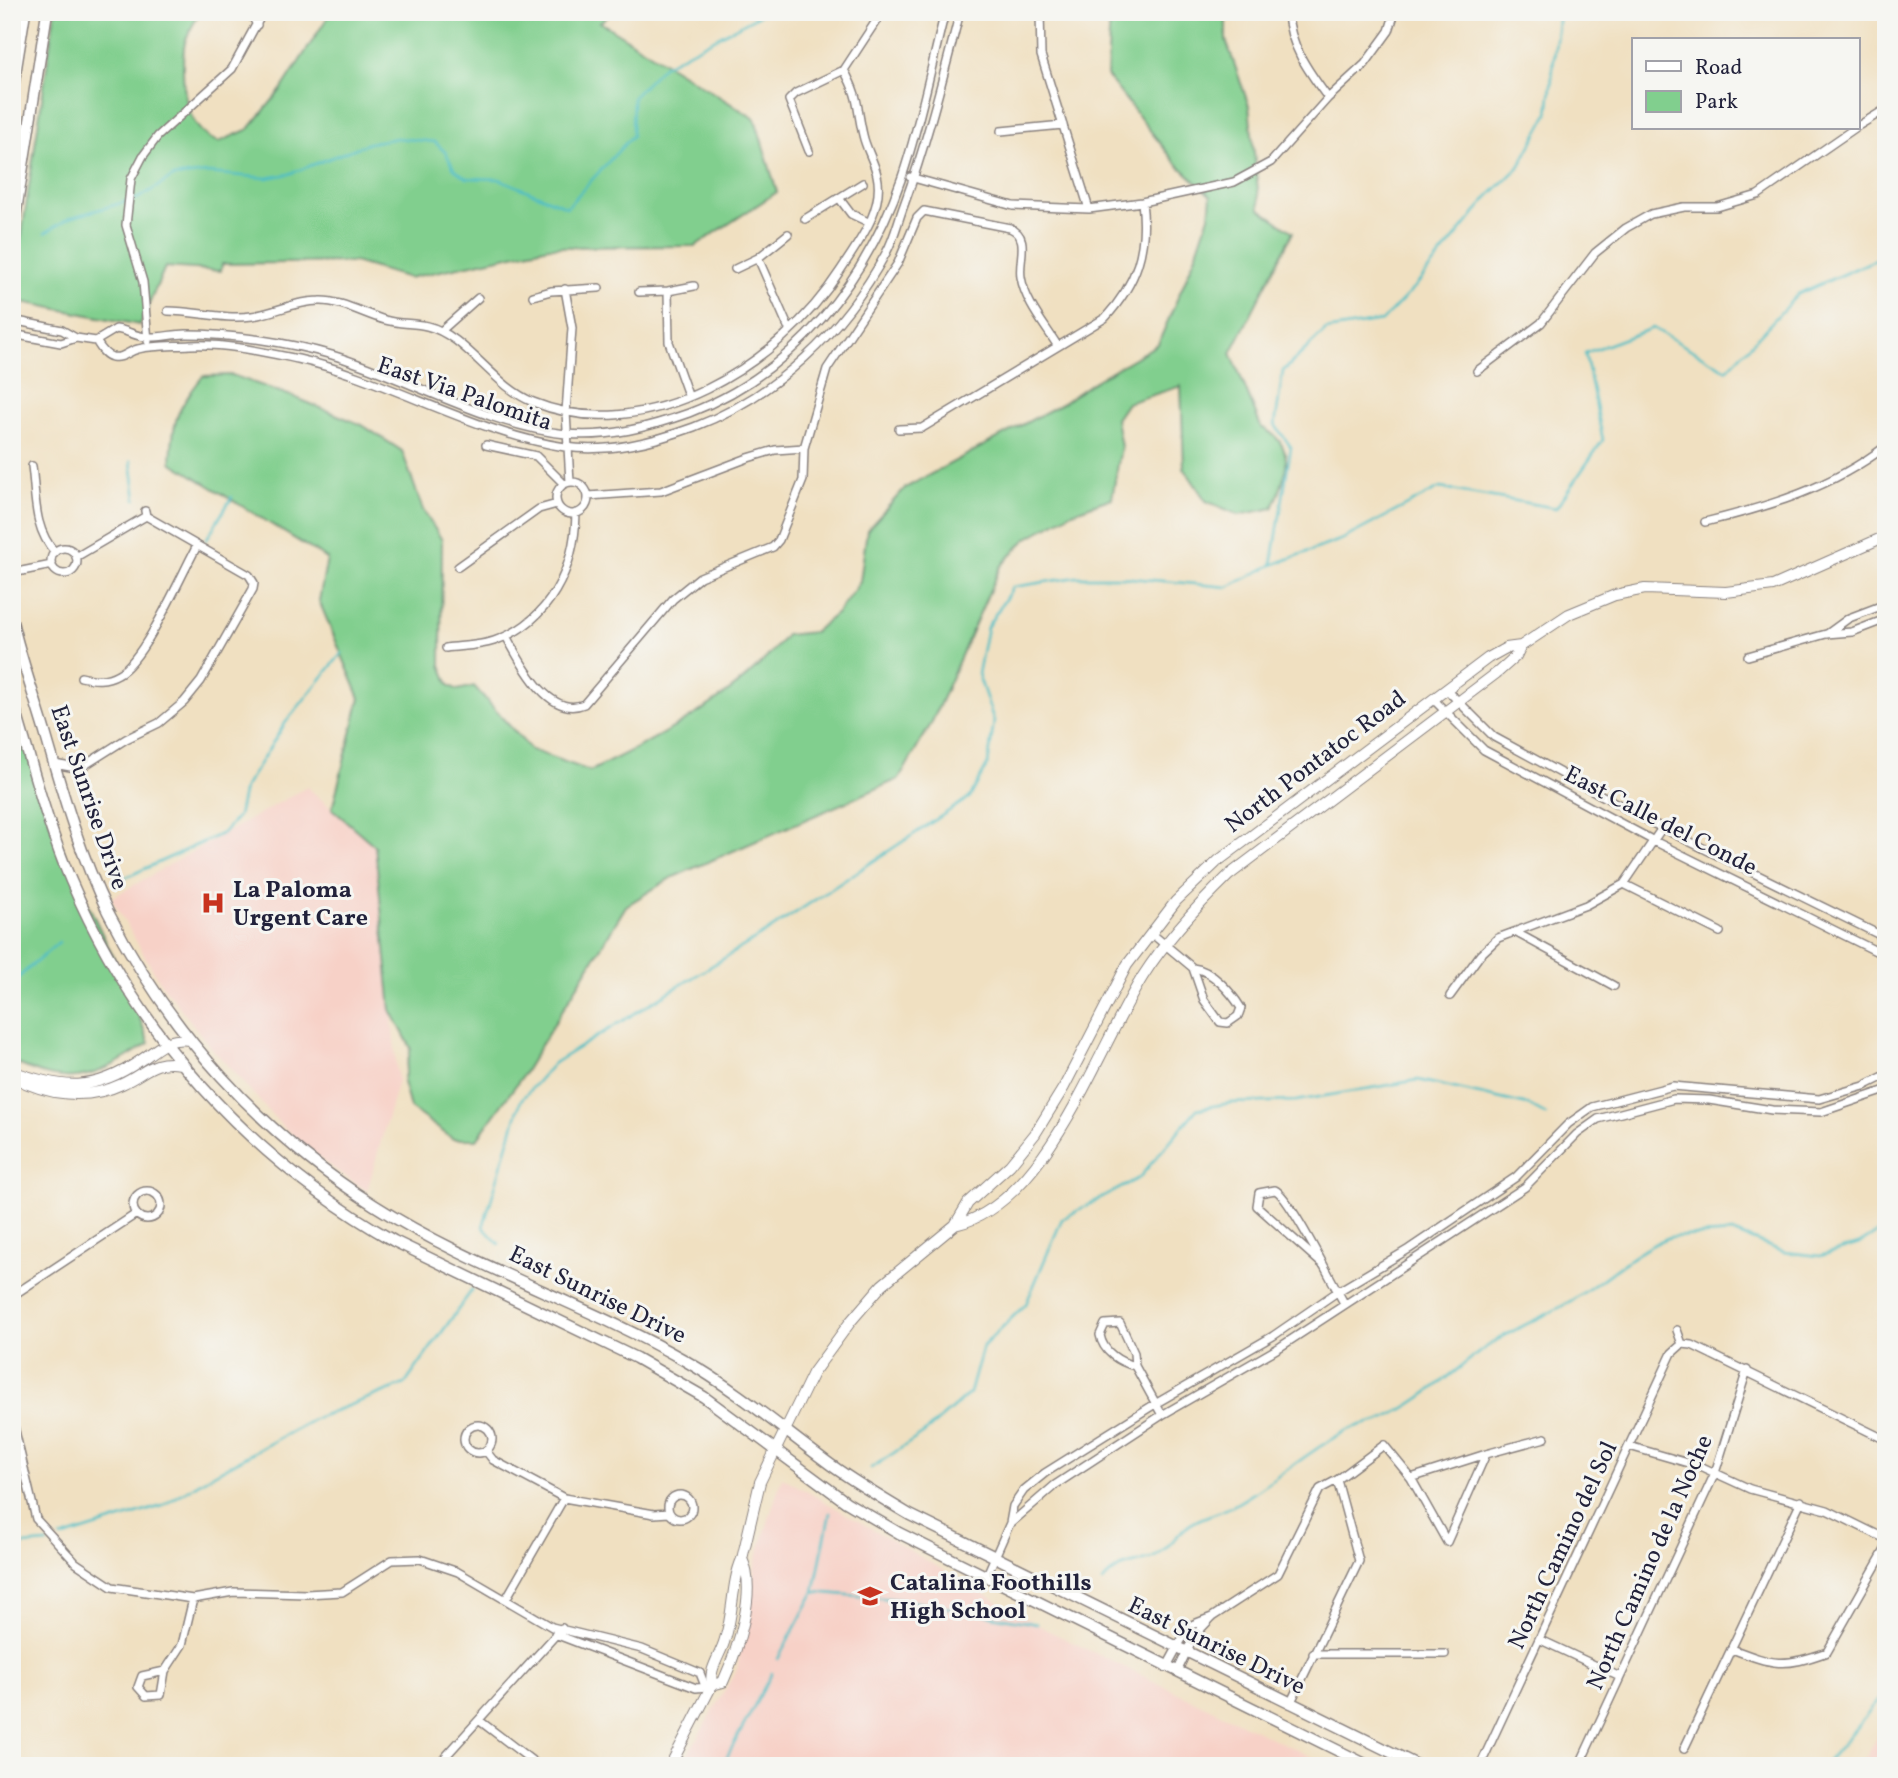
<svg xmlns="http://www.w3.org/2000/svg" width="1898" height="1778" viewBox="0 0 1898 1778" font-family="Vollkorn,serif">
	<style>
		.built { fill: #f7d1c7 }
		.green { fill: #81cf8e; stroke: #527864; stroke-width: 2 }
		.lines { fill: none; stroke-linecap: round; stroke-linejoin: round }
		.stream { stroke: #50bec4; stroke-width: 2.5 }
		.street-casing { stroke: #89817e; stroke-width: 10 }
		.secondary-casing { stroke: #89817e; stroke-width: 12 }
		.primary-casing { stroke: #89817e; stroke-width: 13 }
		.street { stroke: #fff; stroke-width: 7 }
		.secondary { stroke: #fff; stroke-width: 10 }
		.primary { stroke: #fff; stroke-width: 10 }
		.labels { text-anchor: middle; stroke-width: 6; stroke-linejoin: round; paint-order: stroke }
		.street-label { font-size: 24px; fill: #22223b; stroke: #f6f6f2 }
		.poi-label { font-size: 24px; font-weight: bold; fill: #22223b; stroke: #f6f6f2; text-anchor: start }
	</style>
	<rect width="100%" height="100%" fill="#f6f6f2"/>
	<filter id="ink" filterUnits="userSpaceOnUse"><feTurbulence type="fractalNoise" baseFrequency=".0143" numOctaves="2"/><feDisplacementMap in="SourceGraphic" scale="14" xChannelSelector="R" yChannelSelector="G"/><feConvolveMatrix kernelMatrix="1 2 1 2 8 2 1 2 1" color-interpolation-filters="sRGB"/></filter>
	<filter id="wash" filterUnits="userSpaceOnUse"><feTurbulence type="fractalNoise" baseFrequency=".00686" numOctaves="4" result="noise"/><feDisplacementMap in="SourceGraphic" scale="28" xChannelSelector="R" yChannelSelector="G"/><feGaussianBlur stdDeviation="1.57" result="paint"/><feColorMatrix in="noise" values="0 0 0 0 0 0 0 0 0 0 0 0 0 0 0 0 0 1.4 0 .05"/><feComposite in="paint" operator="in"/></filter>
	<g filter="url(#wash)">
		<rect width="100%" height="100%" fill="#f0e0c1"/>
		<path class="built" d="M307,787L375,846L398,1081L367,1191L323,1161L282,1126L209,1045L160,982L111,898Z
			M782,1477L1047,1630L1330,1766H681L737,1669L755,1564Z
			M1886,1720V1766H1861Z"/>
		<path class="green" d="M55,12H200C195,22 185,36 184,47C181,79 183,131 219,142L249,129L281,90L331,12H613L600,22L755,119L777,192L695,246L549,247L409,278L354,262L222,264L221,271L165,267L140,325L12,300Z
			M1110,12H1226V40L1249,106L1260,209L1293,232L1231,353L1261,427C1298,445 1287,476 1273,508L1239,515L1206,501L1184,468L1181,386L1127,403L1116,419L1121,447L1112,498L1073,512L1026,539L1000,567L931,724L899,779L671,878L626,906L521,1078L477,1139H453L410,1108L403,1082L411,1048L391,1010L375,846L332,809L360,698L319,601L327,559L171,462C173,419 176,410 203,376L232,375L294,397L362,425L402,451L423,510L442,540L441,665L449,685L458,690L474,686L531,750L590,771C661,736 737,699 786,635L814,632L837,613L860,582L867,530L905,488L1063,403L1093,382L1158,344L1196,255L1209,216L1211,196L1175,162L1107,76Z
			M12,699L51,826L131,995L149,1043C97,1077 72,1091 12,1061Z"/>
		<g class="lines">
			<path class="stream" d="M45,233L69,218L139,198L173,177L207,173L267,178L289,174L369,143L397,138L435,142L446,153L454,169L467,178L499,179L567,207L632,136L633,97L663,66L765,12
				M131,461L136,499
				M206,540L232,497
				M1272,565L1343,539L1440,488L1556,508L1603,440L1585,353L1653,328L1727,370L1798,294L1875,260L1886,265
				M118,881L223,833L238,816L244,788L286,722L342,653
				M12,983L59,942
				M499,1244L483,1227L521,1100L554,1063L765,933L970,797L988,764L994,721L978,674L987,627L1013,587L1077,577H1120L1228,587L1272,565L1291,447L1275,425L1283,371L1326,330L1382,321L1415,287L1489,196L1519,167L1548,114L1559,12
				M871,1468L924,1433L970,1393L983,1346L1026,1304L1062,1219L1139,1178L1197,1109L1230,1103L1296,1101L1418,1080L1528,1105L1546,1115
				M61,1538L162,1506L212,1475L316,1418L405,1384L472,1290
				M12,1546L47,1543
				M1103,1582C1122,1559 1136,1568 1158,1555C1168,1548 1175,1537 1184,1529C1198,1516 1220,1514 1236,1504C1274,1483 1307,1451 1346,1431C1357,1425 1369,1424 1381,1420C1420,1404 1452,1372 1485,1348C1510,1330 1538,1320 1564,1305C1601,1284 1631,1252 1670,1237L1734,1233L1784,1252L1820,1256L1859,1244L1886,1227
				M814,1592L904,1600L1037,1624
				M778,1659L814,1592L830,1513
				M722,1766L772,1673
				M1824,1766L1886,1692"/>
		</g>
	</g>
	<g filter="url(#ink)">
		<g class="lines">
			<g class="street-casing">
				<path id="street" d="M250,12L257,25
					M1040,12L1041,55L1089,209
					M1288,12C1289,45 1309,72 1328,98
					M1858,126L1886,109
					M1001,131L1063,125
					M809,151L789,100L796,93L844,70L882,12
					M910,177L1013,206L1089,209L1142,202L1234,182L1271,162L1328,98L1365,64L1389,31L1395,12
					M839,198L851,214L868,222
					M805,219L863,183
					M758,258L789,329
					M735,269L758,258L788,234
					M565,289L572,328L566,412L570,482
					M668,291L669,342L688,395
					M639,292L668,291L694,286
					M533,296L551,291L599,288
					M168,311C195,311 225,320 252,316C275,313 295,301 319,301C340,300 364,314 385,320C398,324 413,323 427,326C466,335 493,386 533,402C647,449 780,364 840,271C858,243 885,209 877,175C874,161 866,149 863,135C856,105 860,99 844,70
					M12,320L62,330L76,338
					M441,331L478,298
					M12,334L61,343L76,338L96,341C100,347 104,355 112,357C124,359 128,351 138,349C154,345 173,346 190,345C224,343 264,352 298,359C388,379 473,433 565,447C609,453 653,442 694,427C776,396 844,331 886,253C894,239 898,221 904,205C927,142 943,77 960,12
					M96,341L116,329C127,330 136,337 147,337C160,338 173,334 186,334C233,334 287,342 332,355C405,377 491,427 566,434C608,438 650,427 689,413C794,373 866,281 902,177C920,124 931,67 945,12
					M148,341L143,282L126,225L131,179L143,156L158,136L232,69L263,12
					M1477,371L1541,323L1595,253L1626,228L1651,214L1684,207H1717L1758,195L1855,128
					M899,429L922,428L1105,318C1137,283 1148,249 1142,202
					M486,445L536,456L564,484
					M32,466C36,495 33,529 55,552
					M556 498a16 16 0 1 1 32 0a16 16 0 1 1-32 0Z
					M588,496L661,491L748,458L775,450L804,448
					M1705,522C1771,506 1831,488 1886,446
					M51 561a13 13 0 1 1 26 0a13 13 0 1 1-26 0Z
					M76,557L146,516L145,511
					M458,567L539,509L557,504
					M12,573L52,565
					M1827,634L1849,618L1886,604
					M506,636C520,661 548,719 584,704L673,599L700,577L773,547L779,540L803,480L804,448L827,369L898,263L917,218L924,211L1010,228C1031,237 1018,259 1021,277C1025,302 1044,324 1057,345
					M446,648C462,646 479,646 494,641C550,622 575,568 576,513
					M1748,656L1826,634L1852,632L1886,619
					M81,677C94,680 106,681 118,674C145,660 181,575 197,546
					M1446,689L1494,737L1662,828L1886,938
					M1433,699L1484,750L1654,841L1886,956
					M54,764L76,768L85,765L126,739L159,723L184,702L201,681L253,589L254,583L249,575L146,516
					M1624,884L1720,932
					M1515,932L1614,986
					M1151,933L1193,968C1212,970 1231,992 1241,1008L1238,1016L1228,1023L1220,1022L1204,1000L1193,968
					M1450,996L1480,955L1498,938L1586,905L1624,884L1662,828
					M133 1205a14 14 0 1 1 28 0a14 14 0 1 1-28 0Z
					M1322,1264L1257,1206L1259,1193L1275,1190C1289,1195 1333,1284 1344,1303
					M12,1296L136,1214
					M1677,1330L1682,1344
					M1682,1344L1692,1345L1886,1440
					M1135,1366C1119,1362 1103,1352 1100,1335L1105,1324L1120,1323L1134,1353L1135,1366L1162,1415
					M12,1418L36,1519L76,1563L112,1587L193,1599L233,1592L306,1594L342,1592L392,1560L420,1559L458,1572L552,1627L642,1649L700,1673L705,1686
					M464 1439a14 14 0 1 1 28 0a14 14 0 1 1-28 0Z
					M1629,1446L1702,1467L1750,1489L1827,1510L1886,1539
					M486,1451L493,1460L564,1498L654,1514L669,1513
					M1411,1478L1486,1454
					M668 1507a12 12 0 1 1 24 0a12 12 0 1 1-24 0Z
					M1011,1523L1055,1485L1162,1415L1280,1347L1525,1187L1577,1134L1598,1119L1674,1099L1709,1100L1772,1110L1821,1112L1886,1090
					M986,1577L1010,1523L1013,1506L1024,1490L1045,1473L1155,1404L1273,1336L1337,1292L1409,1249L1516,1177L1568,1124L1592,1107L1673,1086L1819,1099L1864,1086L1886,1075
					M506,1599L564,1498
					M1212,1617L1278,1574L1320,1489L1337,1480L1384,1445L1411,1478L1447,1542L1486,1454L1545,1438
					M555,1634L696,1688L707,1687
					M1541,1640L1620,1677
					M1732,1649C1774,1665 1783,1668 1827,1652L1886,1548
					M1313,1654H1445
					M1166,1668L1189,1626L1212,1617L1194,1636L1177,1672
					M165,1671L142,1676L138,1687L146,1696L161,1695L165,1671L182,1645L193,1599
					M1290,1704L1359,1561L1337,1480
					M480,1721L539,1766
					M1684,1749L1801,1501
					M437,1766L562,1628
					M1480,1766L1672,1353L1682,1344
					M1579,1766L1715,1473L1747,1370"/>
			</g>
			<g class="secondary-casing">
				<path id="secondary" d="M12,1071C63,1090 95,1092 141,1060C159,1048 167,1037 190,1040
					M13,1077C47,1095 86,1101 122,1084C146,1073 153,1059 181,1064
					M955,1225C1047,1204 1097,1049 1143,976C1167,938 1197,906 1229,875L1498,672L1516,656L1521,646
					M742,1559L760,1482L813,1373L851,1321L882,1285L955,1225L968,1203L1010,1165L1035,1134L1064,1087L1127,965L1176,901L1218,861L1488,658L1506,648L1521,646L1569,614L1615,595L1645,589L1726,592L1773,586L1886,536
					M670,1766L712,1685C708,1669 721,1655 725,1639C734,1613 731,1584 742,1559C758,1591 737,1651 723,1682L712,1685"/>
			</g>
			<g class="primary-casing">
				<path id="primary" d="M12,93L25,12
					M12,237L47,12
					M12,621C21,660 35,698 46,736C63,795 81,857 108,912C169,1032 261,1133 374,1205C471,1267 584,1303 684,1360C737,1390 782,1429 831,1465C856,1483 883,1499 910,1515L1419,1766
					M12,699C31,760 46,823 71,881C137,1034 249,1159 394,1241L636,1358L704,1397L846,1502L899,1533L1369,1766"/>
			</g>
			<use href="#street" class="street"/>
			<use href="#secondary" class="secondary"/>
			<use href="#primary" class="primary"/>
		</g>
	</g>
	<defs>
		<g id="hospital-bare" transform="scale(1.89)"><path d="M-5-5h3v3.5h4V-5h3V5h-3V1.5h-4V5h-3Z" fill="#c8321e" stroke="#f6f6f2" stroke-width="2.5" paint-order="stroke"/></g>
		<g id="school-bare" transform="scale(1.89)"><path d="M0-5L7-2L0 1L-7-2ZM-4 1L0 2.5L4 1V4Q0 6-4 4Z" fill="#c8321e" stroke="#f6f6f2" stroke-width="2.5" paint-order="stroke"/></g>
	</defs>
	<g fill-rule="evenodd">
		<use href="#hospital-bare" x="213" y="903"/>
		<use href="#school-bare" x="870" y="1596"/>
	</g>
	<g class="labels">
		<g class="street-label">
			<text transform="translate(465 393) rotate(19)" y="8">East Via Palomita</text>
			<text transform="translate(1315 761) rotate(-37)" y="8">North Pontatoc Road</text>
			<text transform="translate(90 797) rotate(71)" y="8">East Sunrise Drive</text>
			<text transform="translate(1661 820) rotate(27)" y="8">East Calle del Conde</text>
			<text transform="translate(598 1294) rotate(26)" y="8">East Sunrise Drive</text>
			<text transform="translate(1562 1545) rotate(-65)" y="8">North Camino del Sol</text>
			<text transform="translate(1649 1562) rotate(-66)" y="8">North Camino de la Noche</text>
			<text transform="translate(1217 1645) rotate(26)" y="8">East Sunrise Drive</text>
		</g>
		<g class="poi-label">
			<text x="233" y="897">La Paloma<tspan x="233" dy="28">Urgent Care</tspan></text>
			<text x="890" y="1590">Catalina Foothills<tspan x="890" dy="28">High School</tspan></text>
		</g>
	</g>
	<rect width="1898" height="1778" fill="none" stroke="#f6f6f2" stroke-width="42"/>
	<rect x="1632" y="38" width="228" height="91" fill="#f6f6f2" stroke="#a1a1a9" stroke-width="2"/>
	<rect x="1646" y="61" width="35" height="10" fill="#ffffff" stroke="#a1a1a9" stroke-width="2"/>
	<text x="1695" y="74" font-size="21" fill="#22223b">Road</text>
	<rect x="1646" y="91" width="35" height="21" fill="#81cf8e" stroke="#a1a1a9" stroke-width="2"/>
	<text x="1695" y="108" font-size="21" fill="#22223b">Park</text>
</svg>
